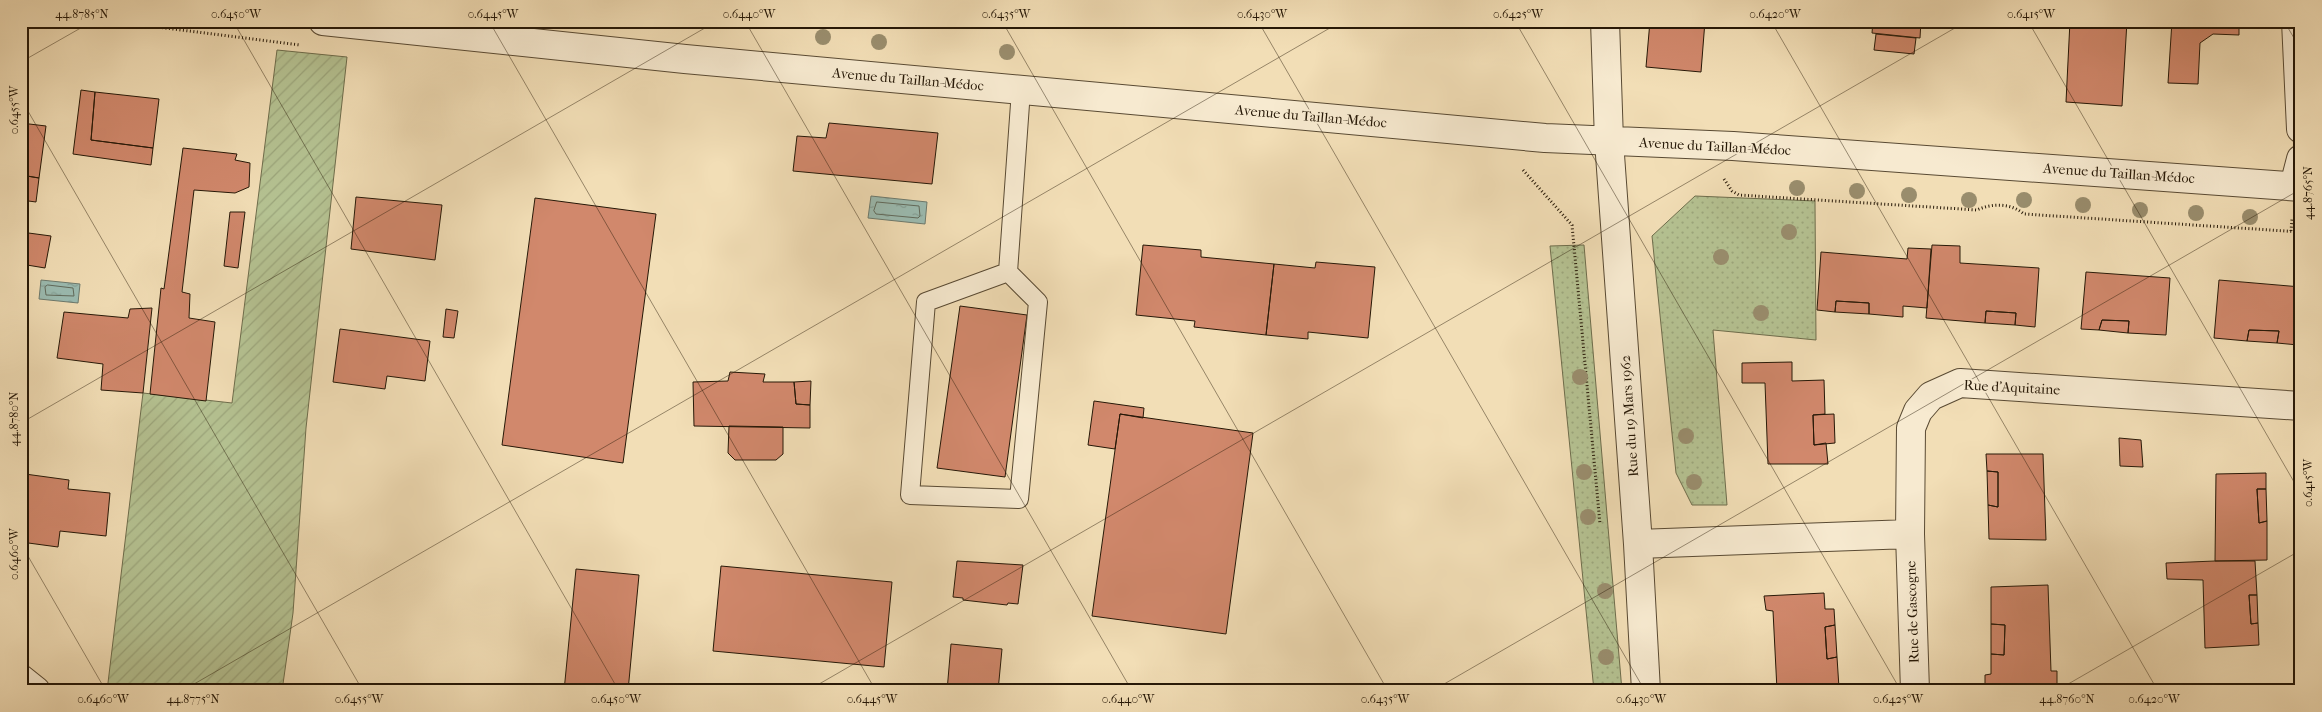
<svg xmlns="http://www.w3.org/2000/svg" width="2322" height="712" viewBox="0 0 2322 712" font-family="'IM FELL French Canon',serif">
	<style>
		.grass { fill: url(#grass-dots); stroke: #6e6d4c }
		.garden { fill: url(#garden-furrows); stroke: #6e6d4c }
		.water { fill: url(#water-ripples); stroke: #6c7a6e }
		.lines { fill: none; stroke-linecap: round; stroke-linejoin: round }
		.shore { stroke: #606a5c; stroke-width: 1 }
		.building { fill: #d1886c; stroke: #261807 }
		.service-casing { stroke: #594a33; stroke-width: 20 }
		.minor-casing { stroke: #594a33; stroke-width: 30 }
		.tertiary-casing { stroke: #594a33; stroke-width: 30 }
		.path { stroke: #261807; stroke-width: 3; stroke-dasharray: 1 2.5; stroke-linecap: butt }
		.service { stroke: #f7ead0; stroke-width: 18 }
		.minor { stroke: #f7ead0; stroke-width: 28 }
		.tertiary { stroke: #f7ead0; stroke-width: 28 }
		.tree { fill: #998d6d }
		.ticks { fill: none; stroke: #261807; stroke-width: 1; stroke-opacity: 0.45 }
		.labels { text-anchor: middle; stroke-width: 4; stroke-linejoin: round; paint-order: stroke }
		.street-label { font-size: 14px; fill: #261807; stroke: #f7ead0 }
		.neatline { fill: none; stroke: #261807; stroke-width: 2 }
		.ticks-label { font-size: 12px; text-anchor: middle; fill: #261807 }
	</style>
	<defs>
		<pattern id="grass-dots" width="8" height="8" patternUnits="userSpaceOnUse" patternTransform="scale(1.25)"><rect width="8" height="8" fill="#b5c292"/><path d="M2 2h.1M6 6h.1" fill="none" stroke="#9ca67c" stroke-width="1.8" stroke-linecap="round"/></pattern>
		<pattern id="garden-furrows" width="10" height="10" patternUnits="userSpaceOnUse" patternTransform="scale(1.25)"><rect width="10" height="10" fill="#b5c292"/><path d="M-1 1l2-2M0 10L10 0M9 11l2-2" fill="none" stroke="#9ca67c"/></pattern>
		<pattern id="water-ripples" width="26" height="14" patternUnits="userSpaceOnUse" patternTransform="scale(1.25)"><rect width="26" height="14" fill="#9bbcb2"/><path d="M2 4q2-2 4 0t4 0M15 11q2-2 4 0t4 0" fill="none" stroke="#85a198"/></pattern>
	</defs>
	<rect width="100%" height="100%" fill="#f2deb6"/>
	<filter id="stains"><feTurbulence type="fractalNoise" baseFrequency=".004" numOctaves="4"/><feColorMatrix values="0 0 0 0 .2 0 0 0 0 .09 0 0 0 0 .02 0 0 0 .5 -.17"/></filter>
	<radialGradient id="worn" r=".72"><stop offset=".6" stop-color="#630" stop-opacity="0"/><stop offset="1" stop-color="#630" stop-opacity=".3"/></radialGradient>
	<path class="grass" d="M1695,196L1815,201L1816,340L1713,330L1727,505H1692L1676,473L1652,236Z
		M1584,245L1622,691H1594L1550,246Z"/>
	<path class="garden" d="M277,50L347,57L306,428L293,613L282,691H107L143,393L232,403Z"/>
	<path class="water" d="M871,196L927,202L925,224L868,218Z
		M41,280L80,284L78,303L39,299Z"/>
	<g class="lines">
		<path class="shore" d="M877,202L919,206L920,216L918,218L876,214L874,211Z
			M48,285L73,288L74,296L46,295L45,287Z"/>
	</g>
	<path class="building" d="M1650,21H1705L1701,72L1646,67Z
		M1873,21H1921L1920,38L1872,33Z
		M2070,21H2127L2122,106L2066,102Z
		M2172,21H2239V35L2213,34L2200,43L2198,84L2168,83Z
		M1876,34L1916,38L1914,54L1874,50Z
		M81,90L95,92L91,140L153,148L151,165L73,154Z
		M95,92L159,99L153,148L91,140Z
		M21,123L46,126L39,178L21,175Z
		M829,123L938,133L932,184L793,171L797,136L826,138Z
		M183,148L237,154L235,160L250,163L249,187L235,193L194,190L182,292L190,294L189,318L215,322L206,401L150,394L161,288L164,289Z
		M21,175L39,178L36,202L21,200Z
		M356,197L442,205L435,260L351,249Z
		M535,198L656,214L623,463L502,445Z
		M230,212H245L238,268L224,266Z
		M21,232L51,236L45,268L21,264Z
		M1143,245L1201,250V257L1274,264L1266,335L1194,327L1195,321L1136,315Z
		M1932,245L1960,246V263L2039,268L2035,327L2015,325L2016,313L1986,311L1985,323L1926,318Z
		M1908,248L1931,249L1927,308L1903,306V317L1869,314V303L1836,301L1835,312L1817,310L1821,252L1907,259Z
		M1316,262L1375,267L1368,338L1308,332V339L1266,335L1274,264L1315,268Z
		M2086,272L2170,278L2166,335L2128,333L2129,321L2102,320L2099,330L2081,329Z
		M2219,280L2301,287L2298,345L2277,343L2279,331L2249,330L2247,341L2214,338Z
		M1836,301L1869,303V314L1835,312Z
		M960,306L1027,315L1005,477L937,468Z
		M152,308L143,393L101,390L103,364L57,358L64,312L128,318L130,309Z
		M446,309L458,311L454,338L443,337Z
		M1986,311L2016,313L2015,325L1985,323Z
		M2102,320L2129,321L2128,333L2099,330Z
		M340,329L430,341L425,381L387,376L385,389L333,382Z
		M2249,330L2279,331L2277,343L2247,341Z
		M1792,362V381L1824,380L1825,414L1813,415L1814,445L1826,443L1828,464H1768L1765,383H1742V363Z
		M730,372L765,374L763,382H794L796,404L810,405V428L694,426L693,382L728,381Z
		M811,381L810,405L796,404L794,382Z
		M1094,401L1144,408L1143,418L1120,414L1115,449L1088,445Z
		M1120,414L1253,433L1226,634L1092,616Z
		M1834,414L1835,443L1814,445L1813,415Z
		M729,426L783,427V454L776,460H735L728,453Z
		M2119,438L2141,440L2143,467L2120,466Z
		M1986,454H2043L2046,540L1989,539L1988,505L1998,507V472L1987,471Z
		M1987,471L1998,472V507L1988,505Z
		M2266,473V489H2257L2259,523L2267,521V560L2215,561L2216,474Z
		M25,474L69,480L68,489L110,493L106,536L60,531L58,547L21,542V509Z
		M2257,489H2266L2267,521L2259,523Z
		M957,561L1023,565L1018,604L1008,603L1007,605L963,600V598L953,597Z
		M2215,561H2255L2257,595H2249L2251,624L2258,623L2259,645L2205,648L2203,580L2167,579L2166,563Z
		M721,566L892,582L884,667L713,651Z
		M576,569L639,575L628,691H564Z
		M2048,585L2051,671H2057V691H1985V675L1991,674V654L2004,655L2005,625L1991,624V587Z
		M1824,593L1825,609H1834L1835,625L1825,627L1827,659L1837,657L1839,688H1844V691H1768L1777,690L1773,611L1766,610L1764,596Z
		M2249,595H2257L2258,623L2251,624Z
		M1991,624L2005,625L2004,655L1991,654Z
		M1835,625L1837,657L1827,659L1825,627Z
		M951,644L1002,649L998,691H947Z"/>
	<g class="lines">
		<g class="service-casing">
			<path id="service" d="M1008,272L1038,302L1019,499L910,495L926,302L1008,272L1021,90"/>
		</g>
		<g class="minor-casing">
			<path id="minor" d="M2296,21L2301,129
				M1609,141L1638,544L1646,691
				M2294,186L2301,159
				M1910,534L1915,691
				M1638,544L1910,534L1911,428L1918,411L1931,396L1960,383L2301,406
				M21,679L36,691"/>
		</g>
		<g class="tertiary-casing">
			<path id="tertiary" d="M323,21L685,59L1545,138L1733,146L2301,187
				M1605,21L1609,141"/>
		</g>
		<path class="path" d="M110,21L300,45
			M1523,170L1572,225L1600,524
			M1724,179L1732,191L1739,195L1977,210C1992,203 2011,203 2024,214L2301,232
			M2291,231L2292,219"/>
		<use href="#service" class="service"/>
		<use href="#minor" class="minor"/>
		<use href="#tertiary" class="tertiary"/>
	</g>
	<g class="tree">
		<circle cx="823" cy="37" r="8"/>
		<circle cx="879" cy="42" r="8"/>
		<circle cx="1007" cy="52" r="8"/>
		<circle cx="1797" cy="188" r="8"/>
		<circle cx="1857" cy="191" r="8"/>
		<circle cx="1909" cy="195" r="8"/>
		<circle cx="1969" cy="200" r="8"/>
		<circle cx="2024" cy="200" r="8"/>
		<circle cx="2083" cy="205" r="8"/>
		<circle cx="2140" cy="210" r="8"/>
		<circle cx="2196" cy="213" r="8"/>
		<circle cx="2250" cy="217" r="8"/>
		<circle cx="1789" cy="232" r="8"/>
		<circle cx="1721" cy="257" r="8"/>
		<circle cx="1761" cy="313" r="8"/>
		<circle cx="1580" cy="377" r="8"/>
		<circle cx="1686" cy="436" r="8"/>
		<circle cx="1584" cy="472" r="8"/>
		<circle cx="1694" cy="482" r="8"/>
		<circle cx="1588" cy="517" r="8"/>
		<circle cx="1605" cy="591" r="8"/>
		<circle cx="1606" cy="657" r="8"/>
	</g>
	<path class="ticks" d="M233,21L619,691M489,21L876,691M745,21L1132,691M1002,21L1388,691M1258,21L1645,691M1515,21L1901,691M1771,21L2158,691M2028,21L2301,494M2284,21L2301,50M21,62L93,21M21,99L363,691M21,423L717,21M21,544L106,691M182,691L1342,21M807,691L1967,21M1432,691L2301,189M2056,691L2301,550"/>
	<g class="labels">
		<g class="street-label">
			<text transform="translate(908 79) rotate(5)" y="5">Avenue du Taillan-Médoc</text>
			<text transform="translate(1311 116) rotate(5)" y="5">Avenue du Taillan-Médoc</text>
			<text transform="translate(1715 146) rotate(3)" y="5">Avenue du Taillan-Médoc</text>
			<text transform="translate(2119 173) rotate(4)" y="5">Avenue du Taillan-Médoc</text>
			<text transform="translate(2012 387) rotate(3)" y="5">Rue d'Aquitaine</text>
			<text transform="translate(1629 416) rotate(-94)" y="5">Rue du 19 Mars 1962</text>
			<text transform="translate(1912 612) rotate(-92)" y="5">Rue de Gascogne</text>
		</g>
	</g>
	<rect width="2322" height="712" fill="none" stroke="#f2deb6" stroke-width="55"/>
	<rect x="28" y="28" width="2266" height="656" class="neatline"/>
	<g class="ticks-label">
		<text x="82" y="18">44.8785°N</text>
		<text x="236" y="18">0.6450°W</text>
		<text x="493" y="18">0.6445°W</text>
		<text x="749" y="18">0.6440°W</text>
		<text x="1006" y="18">0.6435°W</text>
		<text x="1262" y="18">0.6430°W</text>
		<text x="1518" y="18">0.6425°W</text>
		<text x="1775" y="18">0.6420°W</text>
		<text x="2031" y="18">0.6415°W</text>
		<text transform="translate(14 110) rotate(-90)" y="4">0.6455°W</text>
		<text transform="translate(2308 193) rotate(-90)" y="4">44.8765°N</text>
		<text transform="translate(14 419) rotate(-90)" y="4">44.8780°N</text>
		<text transform="translate(2308 483) rotate(-90)" y="4">0.6415°W</text>
		<text transform="translate(14 554) rotate(-90)" y="4">0.6460°W</text>
		<text x="103" y="703">0.6460°W</text>
		<text x="193" y="703">44.8775°N</text>
		<text x="359" y="703">0.6455°W</text>
		<text x="616" y="703">0.6450°W</text>
		<text x="872" y="703">0.6445°W</text>
		<text x="1128" y="703">0.6440°W</text>
		<text x="1385" y="703">0.6435°W</text>
		<text x="1641" y="703">0.6430°W</text>
		<text x="1898" y="703">0.6425°W</text>
		<text x="2067" y="703">44.8760°N</text>
		<text x="2154" y="703">0.6420°W</text>
	</g>
	<rect width="100%" height="100%" filter="url(#stains)"/>
	<rect width="100%" height="100%" fill="url(#worn)"/>
</svg>
